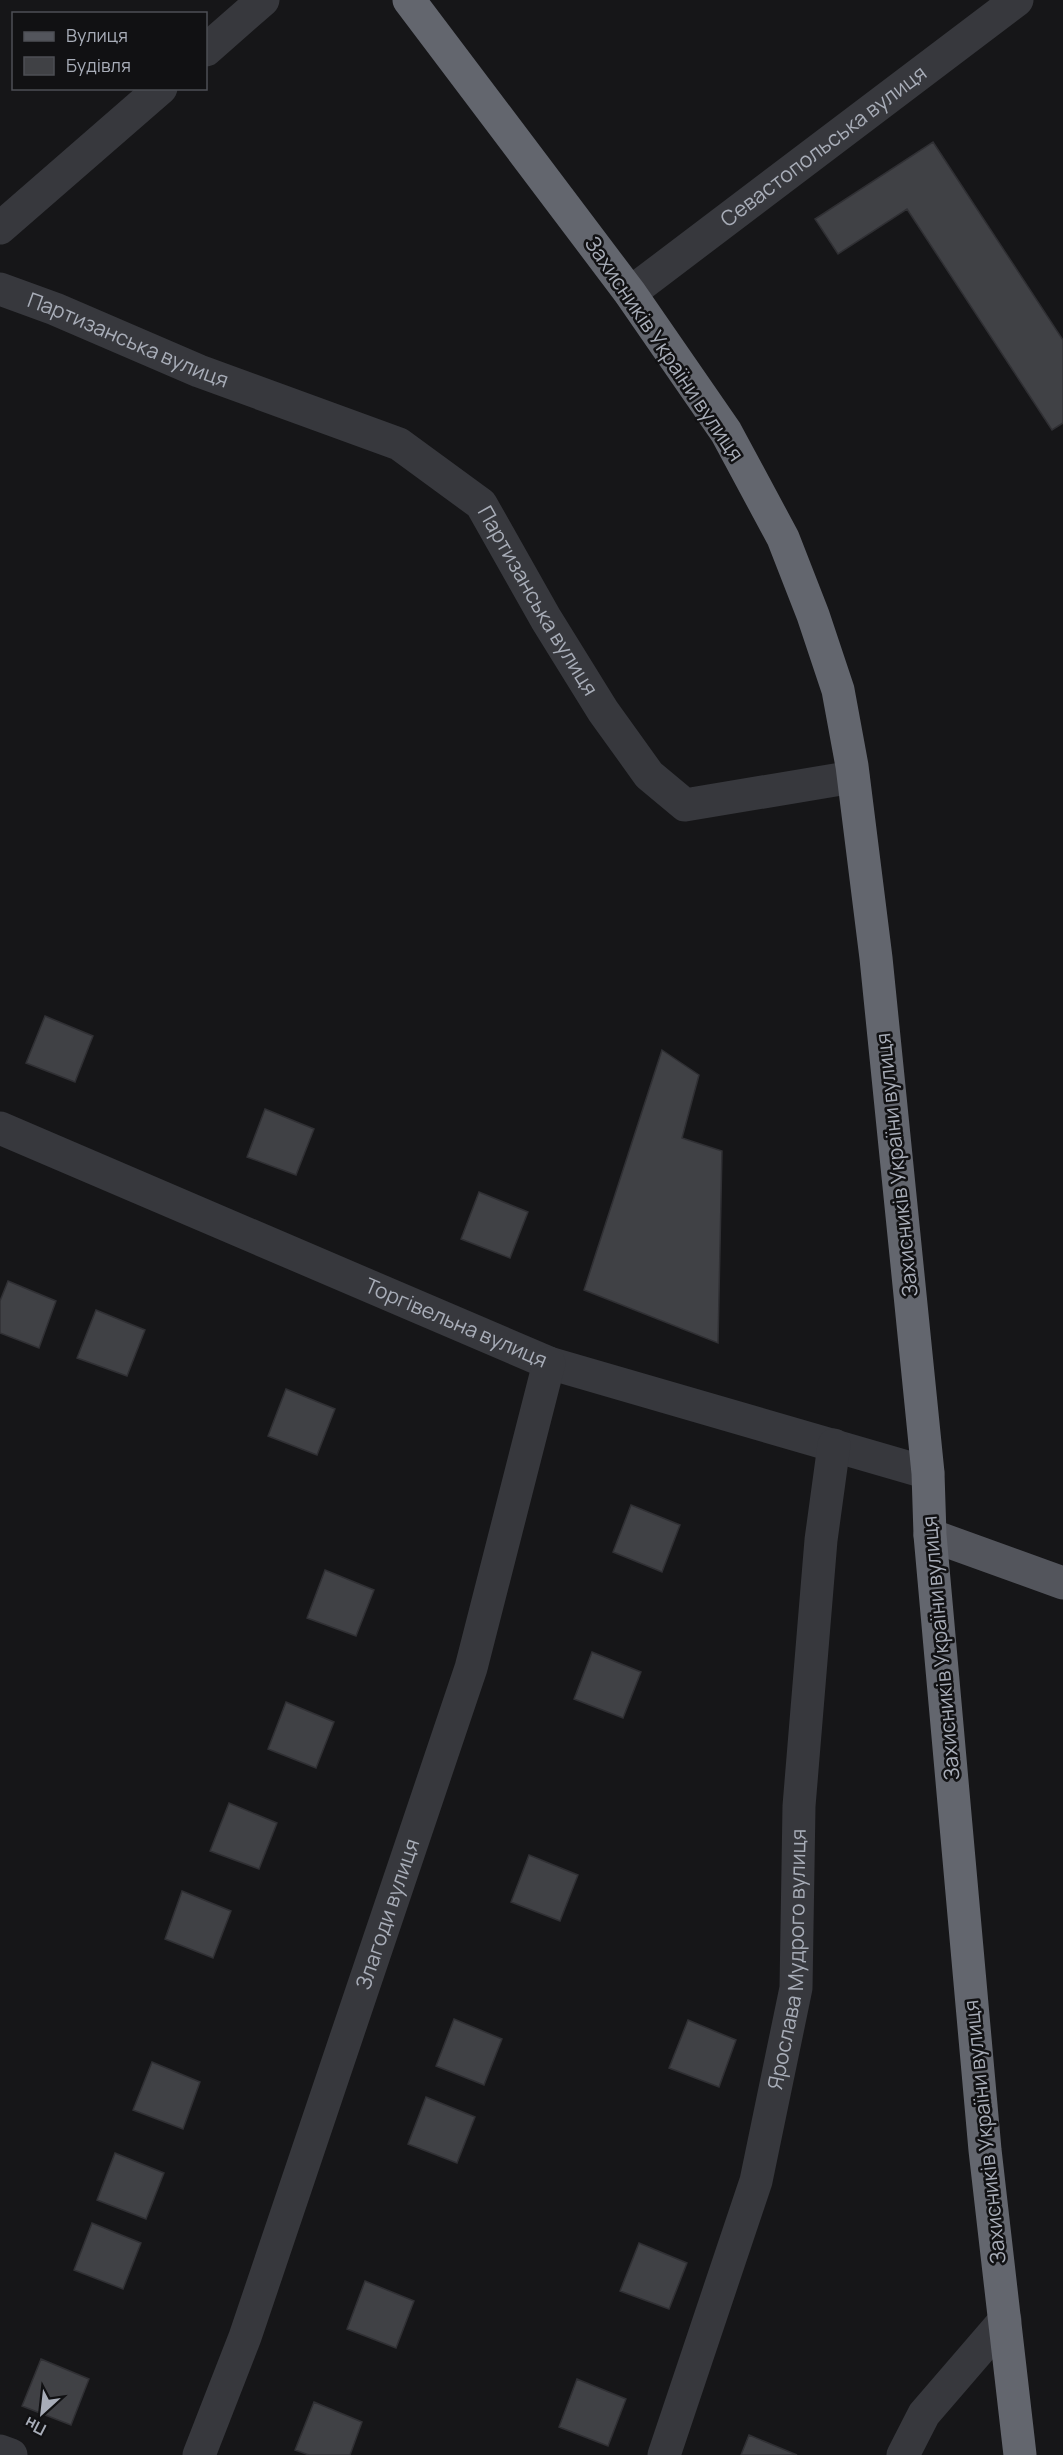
<svg xmlns="http://www.w3.org/2000/svg" width="1063" height="2455" viewBox="0 0 1063 2455" font-family="Manrope,sans-serif">
	<style>
		.building { fill: #404145; stroke: #303034; stroke-width: 1.5 }
		.lines { fill: none; stroke-linecap: round; stroke-linejoin: round }
		.minor { stroke: #37383d; stroke-width: 33 }
		.major { stroke: #53555c; stroke-width: 33 }
		.highway { stroke: #63666e; stroke-width: 33 }
		.labels { text-anchor: middle; stroke-width: 5; stroke-linejoin: round; paint-order: stroke }
		.street-label { font-size: 21px; fill: #a8adb8; stroke: #111113 }
	</style>
	<rect width="100%" height="100%" fill="#161618"/>
	<path class="building" d="M933,142L1063,340V423L1052,430L907,209L838,254L815,219Z
		M45,1016L93,1036L75,1082L26,1063Z
		M662,1050L699,1075L682,1138L722,1151L718,1343L584,1290Z
		M265,1109L314,1129L296,1175L247,1157Z
		M479,1192L528,1212L510,1258L461,1239Z
		M8,1281L56,1301L39,1348L0,1333V1301Z
		M96,1310L145,1330L127,1376L77,1358Z
		M286,1389L335,1409L317,1455L268,1436Z
		M631,1505L680,1525L662,1572L613,1552Z
		M325,1570L374,1590L356,1636L307,1618Z
		M592,1652L641,1672L623,1718L574,1699Z
		M286,1702L334,1722L316,1768L268,1749Z
		M229,1803L277,1823L259,1869L210,1851Z
		M529,1855L578,1875L560,1921L511,1902Z
		M182,1891L231,1911L213,1958L165,1939Z
		M454,2019L502,2039L484,2085L436,2066Z
		M688,2020L736,2040L719,2087L669,2068Z
		M152,2062L200,2082L183,2129L133,2110Z
		M426,2097L475,2117L457,2163L408,2144Z
		M115,2153L164,2173L146,2219L97,2200Z
		M92,2223L141,2243L123,2289L74,2270Z
		M639,2243L687,2263L669,2309L620,2291Z
		M365,2281L414,2301L396,2348L347,2329Z
		M41,2359L89,2379L71,2425L22,2406Z
		M577,2379L626,2399L608,2446L559,2427Z
		M314,2402L362,2422L350,2455H309L295,2450Z
		M749,2435L797,2455H741Z"/>
	<g class="lines">
		<g class="minor">
			<path d="M206,50L263,0"/>
			<path d="M0,228L161,88"/>
			<path id="s1" d="M0,289L55,309L199,371L399,444L481,504L546,619L603,711L649,775L685,805L853,777"/>
			<path id="s2" d="M630,293L1017,0"/>
			<path id="s3" d="M0,1128L549,1363L928,1473"/>
			<path d="M0,2451L11,2455"/>
			<path id="s4" d="M199,2455L245,2337L471,1668L549,1363"/>
			<path id="s5" d="M664,2455L756,2181L796,1988L799,1806L821,1540L834,1445"/>
			<path d="M903,2455L924,2414L1005,2320"/>
		</g>
		<path class="major" d="M930,1535L1063,1583"/>
		<path class="highway" d="M409,0L630,293L726,432L783,538L813,615L838,690L852,766L876,958L928,1473L930,1535L985,2150L1020,2455"/>
	</g>
	<g class="labels">
		<g class="street-label">
			<text dy="7" stroke="none"><textPath href="#s2" startOffset="243">Севастопольська вулиця</textPath></text>
			<text dy="7" stroke="none"><textPath href="#s1" startOffset="138">Партизанська вулиця</textPath></text>
			<text transform="translate(664 349) rotate(56)" y="7">Захисників України вулиця</text>
			<text dy="7" stroke="none"><textPath href="#s1" startOffset="642">Партизанська вулиця</textPath></text>
			<text transform="translate(897 1165) rotate(-96)" y="7">Захисників України вулиця</text>
			<text dy="7" stroke="none"><textPath href="#s3" startOffset="496">Торгівельна вулиця</textPath></text>
			<text transform="translate(941 1648) rotate(-95)" y="7">Захисників України вулиця</text>
			<text dy="7" stroke="none"><textPath href="#s4" startOffset="573">Злагоди вулиця</textPath></text>
			<text dy="7" stroke="none"><textPath href="#s5" startOffset="514">Ярослава Мудрого вулиця</textPath></text>
			<text transform="translate(985 2132) rotate(-96)" y="7">Захисників України вулиця</text>
		</g>
	</g>
	<rect x="12" y="12" width="195" height="78" fill="#111113" stroke="#4d4f55" stroke-width="1.5"/>
	<rect x="24" y="32" width="30" height="9" fill="#53555c" stroke="#4d4f55" stroke-width="1.5"/>
	<text x="66" y="42" font-size="18" fill="#a8adb8">Вулиця</text>
	<rect x="24" y="57" width="30" height="18" fill="#404145" stroke="#4d4f55" stroke-width="1.5"/>
	<text x="66" y="72" font-size="18" fill="#a8adb8">Будівля</text>
	<g transform="translate(42 2413) rotate(207)" stroke="#111113" stroke-width="4.5" paint-order="stroke">
	<path d="M0-4.5L10 22L0 15L-10 22Z" fill="#a8adb8"/>
	<text y="-9" font-size="16" font-weight="bold" text-anchor="middle" fill="#a8adb8">Пн</text>
	</g>
</svg>
